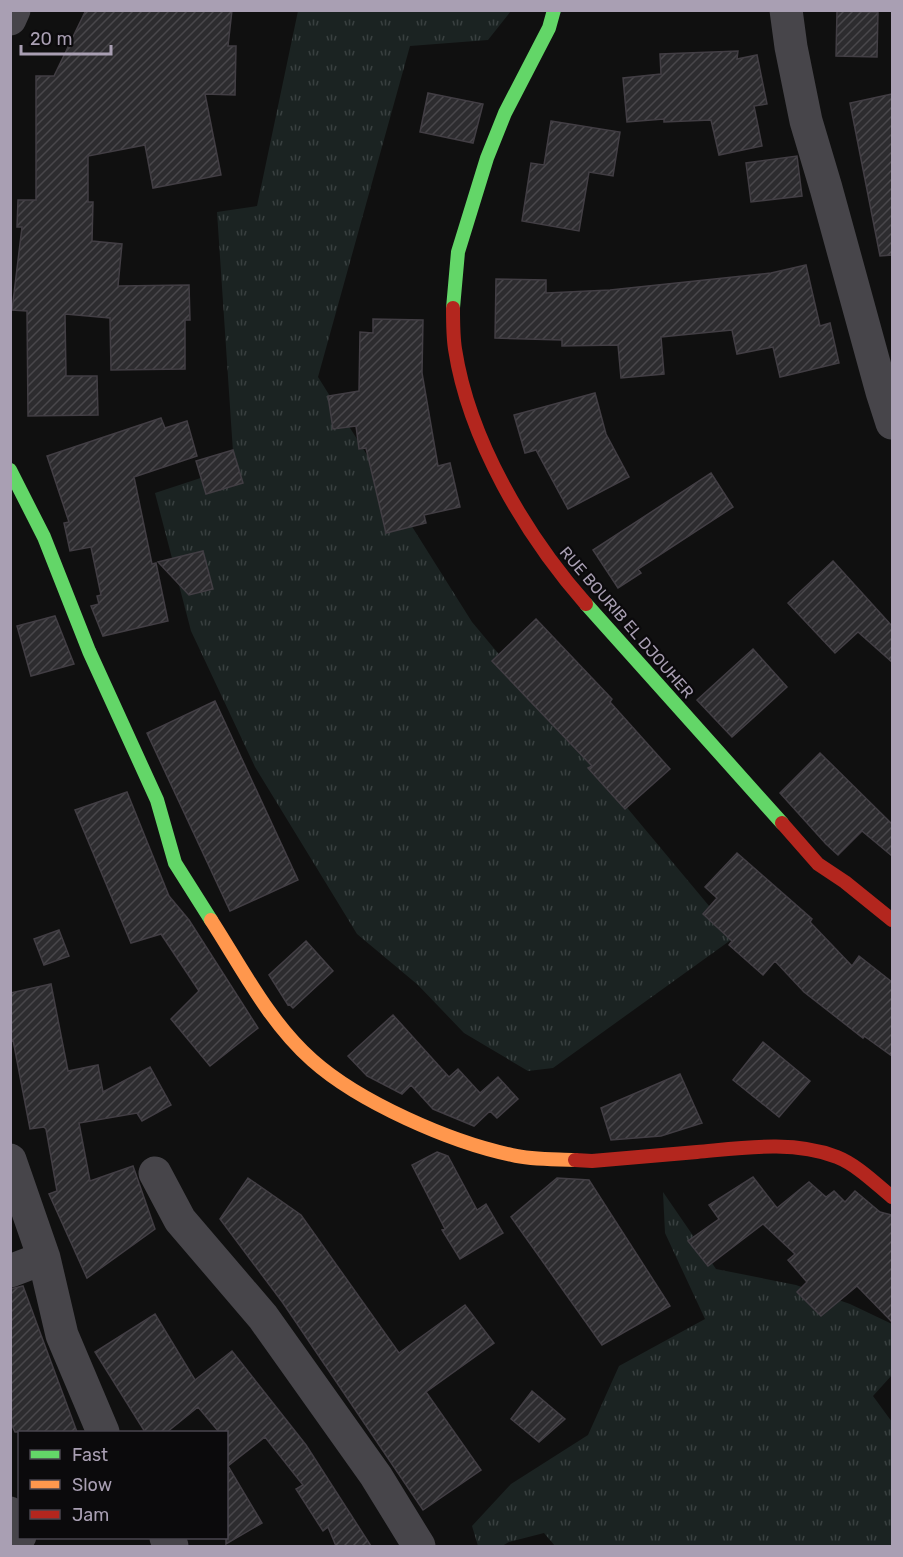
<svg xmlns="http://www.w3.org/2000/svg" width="903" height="1557" viewBox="0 0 903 1557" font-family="Rubik,sans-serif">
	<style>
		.grass { fill: url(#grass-tufts) }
		.building { fill: url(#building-hatch); stroke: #423e44; stroke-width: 1.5 }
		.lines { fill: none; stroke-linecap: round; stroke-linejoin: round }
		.street { stroke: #47454a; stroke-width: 33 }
		.fast { stroke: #63d668; stroke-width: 14 }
		.slow { stroke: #ff974d; stroke-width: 14 }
		.jam { stroke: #b3261e; stroke-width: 14 }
		.labels { text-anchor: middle; stroke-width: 4.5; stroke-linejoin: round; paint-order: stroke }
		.street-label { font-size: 16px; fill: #a99fb3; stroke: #0b0a0c }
	</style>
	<defs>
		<pattern id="grass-tufts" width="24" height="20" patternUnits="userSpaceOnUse" patternTransform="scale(1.5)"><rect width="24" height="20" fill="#1b2322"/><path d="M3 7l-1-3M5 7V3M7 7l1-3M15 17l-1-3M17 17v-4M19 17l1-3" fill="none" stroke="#394040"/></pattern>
		<pattern id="building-hatch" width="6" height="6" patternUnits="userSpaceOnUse" patternTransform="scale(1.5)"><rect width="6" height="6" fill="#2d2c2f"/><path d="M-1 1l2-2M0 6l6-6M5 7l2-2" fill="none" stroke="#49474b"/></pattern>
	</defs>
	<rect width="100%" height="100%" fill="#101010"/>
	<path class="grass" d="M298,11H511L488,40L410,46L318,377L472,622L735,937L553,1068L528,1071L464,1033L418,985L357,934L255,767L191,631L155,493L234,467L217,212L257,206Z
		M663,1192L716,1269L796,1285L850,1304L892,1324V1375L873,1396L892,1422V1546H555L544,1533L509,1542L502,1546H478L472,1526L511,1484L588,1435L619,1366L705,1319L665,1233Z"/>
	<path class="building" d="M86,10H232L228,46H236L235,95L205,94L221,175L153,188L145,145L88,156V202H93L92,241L122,244L118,286L189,285L190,320H185V369L111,370L110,318L65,314L66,376H97L98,415L28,416L27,311L12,310L22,227H17L18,200H36V76H54Z
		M837,11L878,12L877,57L836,56Z
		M738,51L737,59L757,55L767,104L754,106L762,146L719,155L711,120L664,122V119L627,122L623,78L661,74L660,54Z
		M428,93L483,104L473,143L420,132Z
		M892,94V255L880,256L850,103Z
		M551,121L620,132L613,176L589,172L579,231L522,221L531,163L544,165Z
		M797,156L802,196L751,202L746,163Z
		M806,265L820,326L830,323L839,363L780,377L773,347L737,354L732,330L661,337L664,374L621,378L618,345L562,346V340L495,338L496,279L546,280V293L610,290L771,273Z
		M373,319L423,320L422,373L438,466L450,463L460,507L424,515L426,523L386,533L366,448L359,449L356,426L333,429L328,396L359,391L360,332L373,333Z
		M595,393L606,434L629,477L568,509L536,450L525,453L514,415Z
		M161,418L165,428L187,421L197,456L134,477L152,564L156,563L168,621L103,636L91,606L99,604L97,596L101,595L91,547L70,551L64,523L69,522L47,456Z
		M233,450L243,483L206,494L196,461Z
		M711,473L733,507L638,569L641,573L618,588L593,550Z
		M203,551L213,589L189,595L158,562Z
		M833,561L892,626V662L858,632L835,653L788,603Z
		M55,616L74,664L31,676L17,626Z
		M536,619L612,699L610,702L670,769L625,809L588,768L592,766L492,661Z
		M753,649L787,687L732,737L697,700Z
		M215,701L298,880L230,911L147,733Z
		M820,753L892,824V856L862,831L838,855L826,844L780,793Z
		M127,792L169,896L189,920L258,1028L210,1066L171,1019L199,991L161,934L131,943L75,810Z
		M737,853L812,919L810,922L852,966L859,956L892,982V1056L864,1036L863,1038L804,992L775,961L763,975L729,945L732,941L703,914L717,898L705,887Z
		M59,930L69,956L44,965L34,939Z
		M306,941L333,971L293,1008L289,1004L288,1005L269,975Z
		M51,984L68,1071L98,1065L103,1092L150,1067L171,1105L142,1121L137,1113L79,1123L90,1181L133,1166L155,1229L87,1278L49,1194L57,1191L46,1129L44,1127L30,1129L13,1040L10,1041V993Z
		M393,1015L449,1077L458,1069L480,1093L498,1077L518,1099L497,1118L490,1111L474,1126L433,1109L411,1085L402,1094L367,1076L348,1056Z
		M763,1042L810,1081L779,1117L733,1080Z
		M680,1074L702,1123L661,1136L611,1140L601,1108Z
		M437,1152L448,1156L477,1210L486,1204L503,1233L460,1259L442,1230L445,1229L412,1165Z
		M753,1177L777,1208L809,1182L826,1197L834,1191L845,1202L855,1191L880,1212L892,1215V1322L857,1286L821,1316L797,1292L807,1282L788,1260L795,1254L763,1224L708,1266L688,1241L719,1219L709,1205Z
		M248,1178L301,1215L399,1353L465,1305L494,1343L426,1392L481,1470L423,1510L283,1303L220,1219Z
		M557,1178L589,1180L670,1306L602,1345L511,1217Z
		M23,1286L41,1335L77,1432H15L10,1421V1289Z
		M155,1314L195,1380L232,1351L306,1445L371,1546H336L328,1527L323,1531L296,1489L303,1485L265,1437L228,1466L262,1523L226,1544V1432H219L198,1407L167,1432H145L95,1352Z
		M532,1391L565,1419L539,1442L511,1419Z"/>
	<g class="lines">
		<path class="street" d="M786,10L791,47L806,121L826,188L882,392L892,423
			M10,19L14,10
			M10,1160L44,1258L62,1335L103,1432
			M155,1173L180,1220L263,1317L376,1476L419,1546
			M10,1271L44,1258
			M10,1513L20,1536
			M166,1538L172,1546"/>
		<path class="fast" d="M453,308L458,252L487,158L505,113L549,28L554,10
			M10,470L44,537L89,651L157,800L175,863L211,920
			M586,604L782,823"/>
		<path class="slow" d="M211,920C242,968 269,1022 312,1060C359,1102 450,1142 512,1155C532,1160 554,1159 575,1160"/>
		<path class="jam" d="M453,308C453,321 453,336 455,349C469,440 526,536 586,604
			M782,823L818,864L845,882L892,920
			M575,1160L592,1161C627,1158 662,1155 697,1152C742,1148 793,1140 837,1157C857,1165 875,1183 892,1197"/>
	</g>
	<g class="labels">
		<g class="street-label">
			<text transform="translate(627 622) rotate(49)" y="6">RUE BOURIB EL DJOUHER</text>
		</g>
	</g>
	<rect width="903" height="1557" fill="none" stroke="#a99fb3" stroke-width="24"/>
	<rect x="18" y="1431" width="210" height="108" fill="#0b0a0c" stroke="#4a464f" stroke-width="1.5"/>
	<rect x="30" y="1450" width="30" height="9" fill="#63d668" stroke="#4a464f" stroke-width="1.5"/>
	<text x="72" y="1461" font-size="18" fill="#a99fb3">Fast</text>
	<rect x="30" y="1480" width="30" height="9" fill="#ff974d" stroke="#4a464f" stroke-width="1.5"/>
	<text x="72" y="1491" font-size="18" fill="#a99fb3">Slow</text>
	<rect x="30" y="1510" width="30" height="9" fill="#b3261e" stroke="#4a464f" stroke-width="1.5"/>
	<text x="72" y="1521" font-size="18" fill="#a99fb3">Jam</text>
	<path d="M21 45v9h90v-9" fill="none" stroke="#a99fb3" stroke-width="3"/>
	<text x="30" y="45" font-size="18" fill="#a99fb3" stroke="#0b0a0c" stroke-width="4.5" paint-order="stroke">20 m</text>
</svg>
